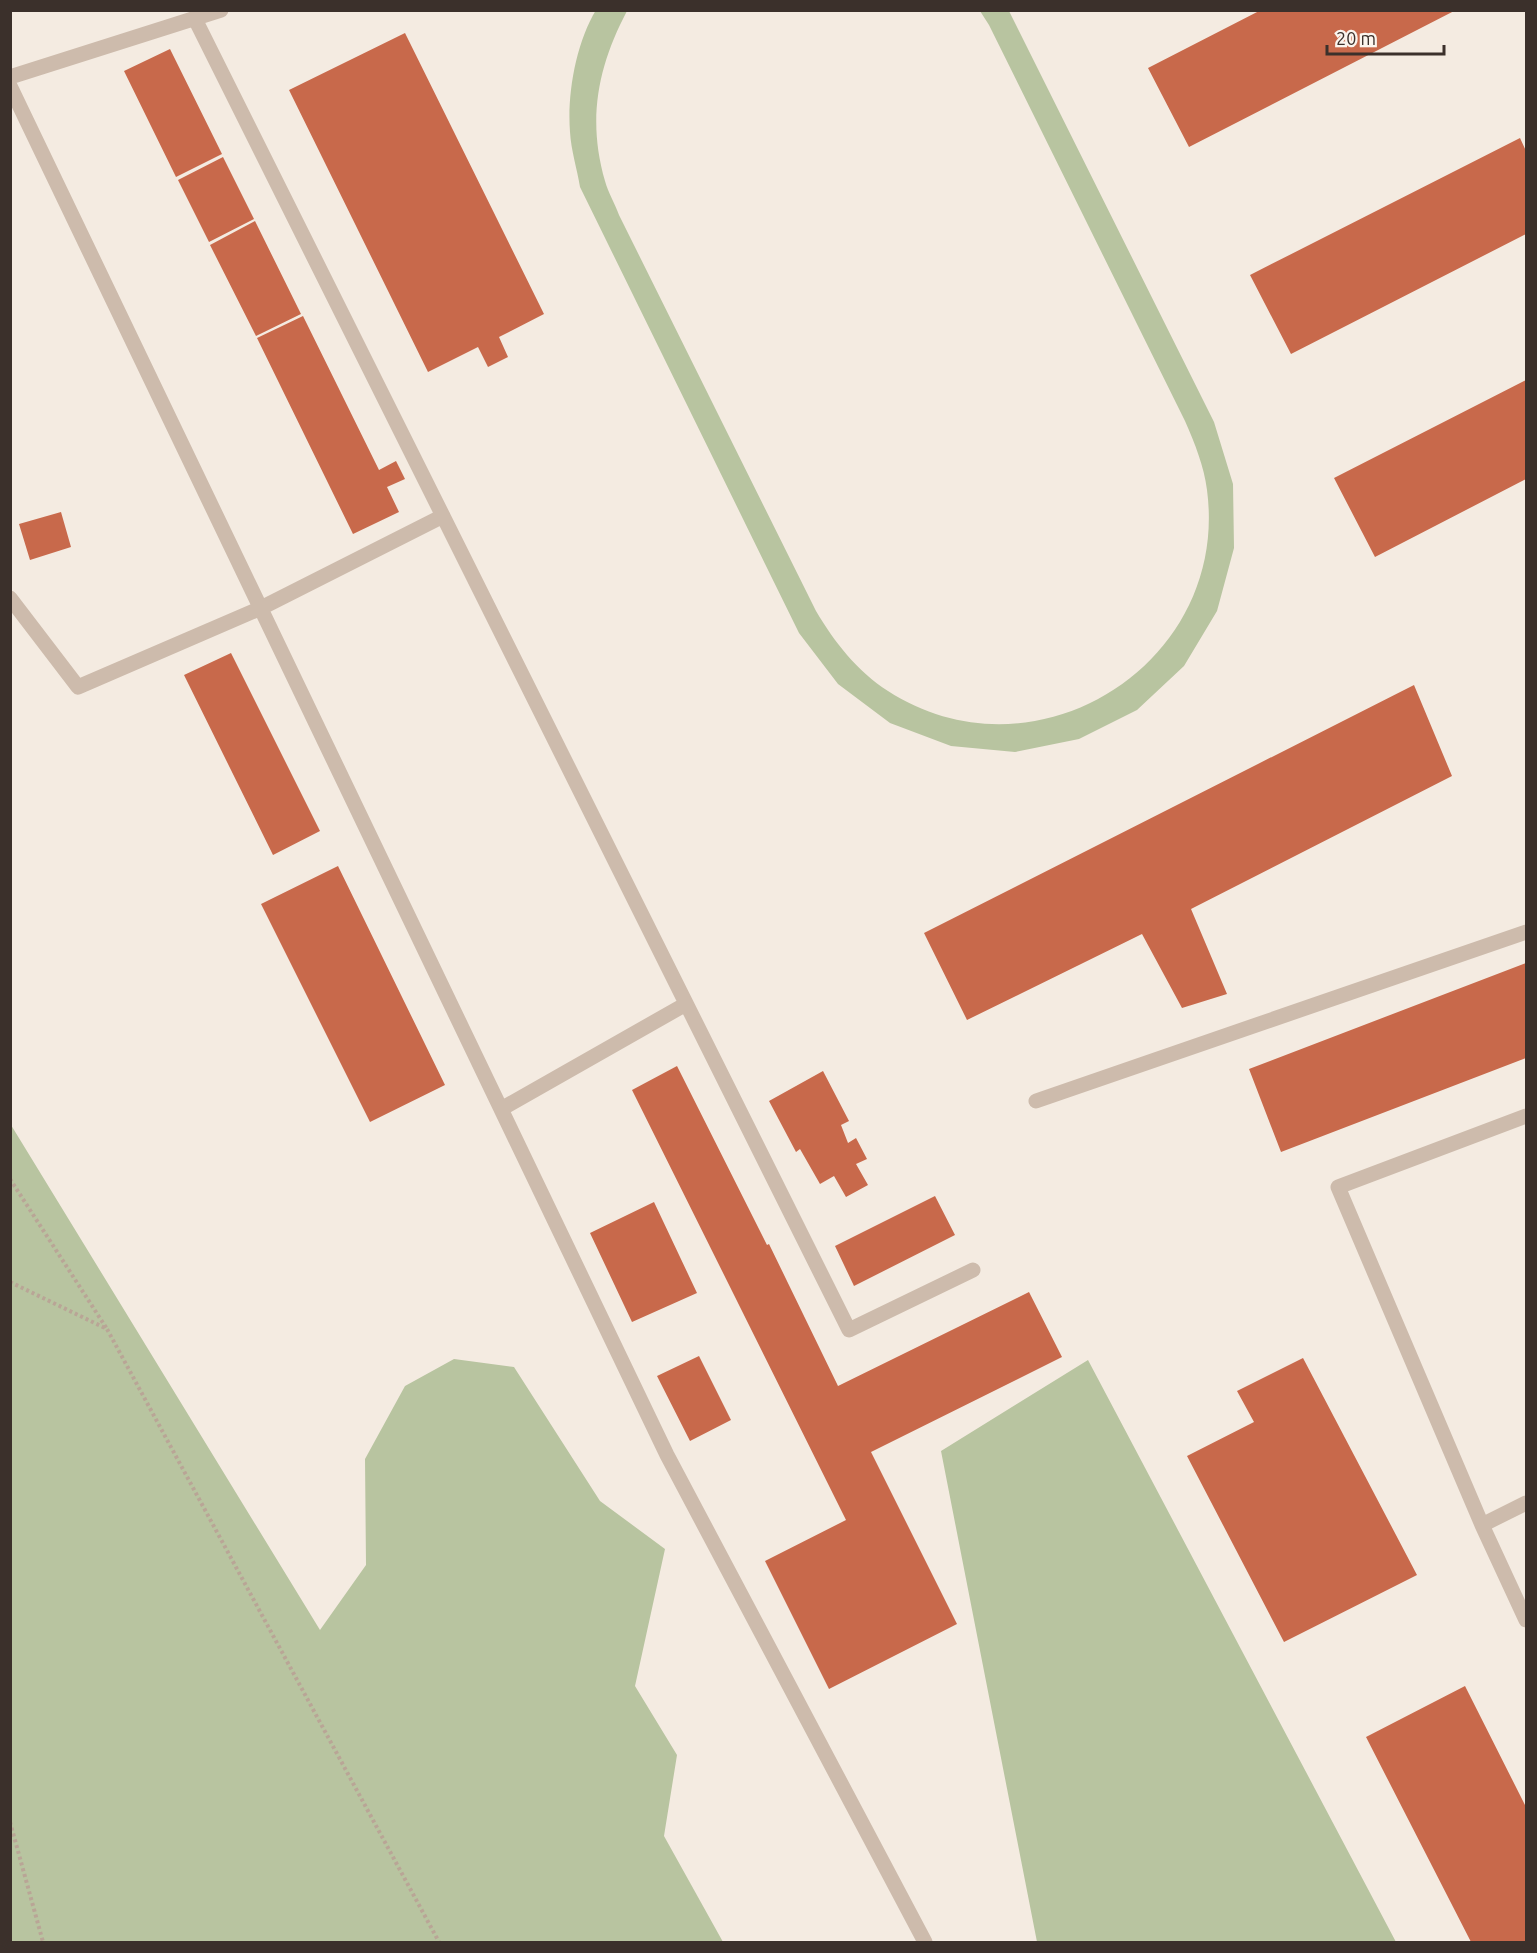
<svg xmlns="http://www.w3.org/2000/svg" width="1537" height="1953" viewBox="0 0 1537 1953" font-family="Ubuntu,sans-serif">
	<style>
		.green { fill: #b8c4a0 }
		.building { fill: #c8694b }
		.lines { fill: none; stroke-linecap: round; stroke-linejoin: round }
		.path { stroke: #b9a596; stroke-width: 4; stroke-dasharray: 3 3; stroke-linecap: butt }
		.lane { stroke: #cdbbac; stroke-width: 15 }
	</style>
	<rect width="100%" height="100%" fill="#f4ebe1"/>
	<path class="green" d="M596,10L627,11C598,66 587,119 605,181C608,192 615,204 619,215L816,611C835,643 857,671 888,691C1035,786 1230,664 1207,490C1204,466 1195,444 1185,421L989,25L980,11H1009L1214,422L1233,484L1234,548L1217,611L1184,666L1137,710L1079,739L1015,752L951,746L890,723L838,684L799,633L580,187C577,169 571,150 570,132C567,94 576,43 596,10Z
		M11,1125L320,1630L366,1565L365,1459L405,1386L454,1359L514,1367L600,1501L665,1549L635,1686L677,1755L664,1836L723,1942H11Z
		M1088,1360L1396,1942H1037L941,1451Z"/>
	<path class="building" d="M1261,10H1456L1189,147L1148,68Z
		M405,33L544,314L499,337L508,357L488,367L478,347L428,372L289,90Z
		M170,49L222,154L176,177L124,71Z
		M1520,138L1526,151V234L1291,354L1250,275Z
		M223,157L254,219L209,242L178,180Z
		M255,221L301,314L256,336L210,245Z
		M303,316L379,470L396,461L405,479L387,487L399,512L353,534L257,338Z
		M1526,380V479L1375,557L1334,478Z
		M61,512L71,547L30,560L19,524Z
		M231,653L320,831L273,855L184,675Z
		M1414,685L1452,776L1191,909L1227,994L1182,1008L1142,934L967,1020L924,933Z
		M338,866L445,1085L370,1122L261,904Z
		M1526,963V1058L1281,1152L1249,1069Z
		M677,1066L767,1245L769,1244L838,1386L1029,1292L1062,1357L871,1452L957,1624L829,1689L765,1561L846,1520L632,1090Z
		M823,1071L849,1121L841,1125L848,1143L856,1138L867,1159L856,1164L868,1185L846,1197L834,1176L820,1184L800,1149L796,1152L769,1101Z
		M935,1196L955,1235L854,1286L835,1246Z
		M654,1202L697,1293L632,1322L590,1233Z
		M699,1356L731,1420L690,1441L657,1376Z
		M1303,1358L1417,1575L1284,1642L1187,1456L1254,1422L1237,1391Z
		M1465,1686L1526,1807V1942H1471L1366,1737Z"/>
	<g class="lines">
		<path class="path" d="M10,1179L107,1329
			M10,1282L107,1329L439,1942
			M10,1822L43,1942"/>
		<path class="lane" d="M195,19L849,1330L973,1270
			M10,77L221,10
			M10,86L667,1455L925,1942
			M10,598L78,687L261,608L443,516
			M1036,1101L1526,932
			M501,1109L686,1004
			M1526,1116L1338,1187L1482,1525L1526,1620
			M1482,1525L1526,1503"/>
	</g>
	<rect width="1537" height="1953" fill="none" stroke="#3b302b" stroke-width="24"/>
	<path d="M1327 45v9h117v-9" fill="none" stroke="#3b302b" stroke-width="3"/>
	<text x="1336" y="45" font-size="18" fill="#3b302b" stroke="#fbf5ee" stroke-width="4.5" paint-order="stroke">20 m</text>
</svg>
